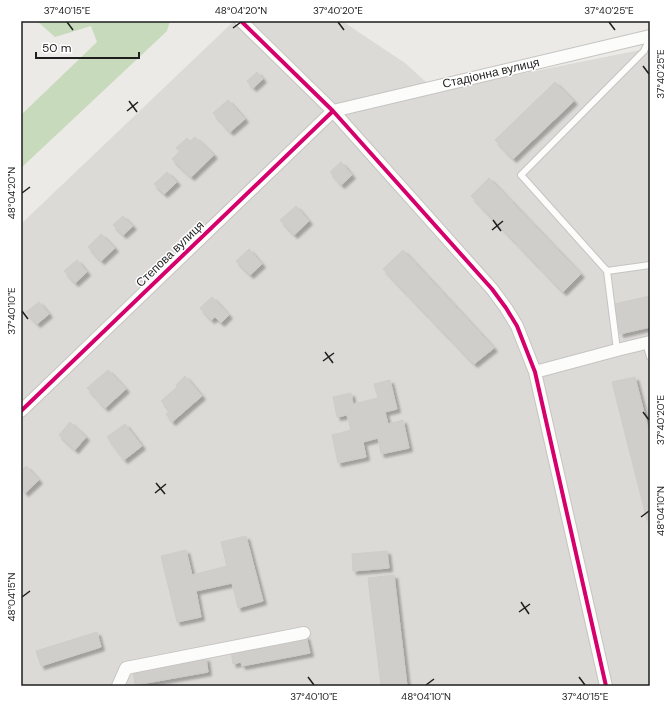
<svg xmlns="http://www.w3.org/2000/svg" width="671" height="707" viewBox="0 0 671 707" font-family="'DM Sans',sans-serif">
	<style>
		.residential { fill: #dbdad7 }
		.forest { fill: #c7dabc }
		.building { fill: #d0cecb; stroke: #cfccc8; filter: url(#shadow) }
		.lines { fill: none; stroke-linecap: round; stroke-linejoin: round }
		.lane-casing { stroke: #c5c4c2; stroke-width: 8 }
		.street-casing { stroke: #c5c4c2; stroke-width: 14 }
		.lane { stroke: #fcfcfb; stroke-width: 6 }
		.street { stroke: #fcfcfb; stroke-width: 12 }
		.cycleway-casing { stroke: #fff; stroke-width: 6 }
		.cycleway { stroke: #d6006c; stroke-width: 4 }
		.ticks { fill: none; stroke: #1e1e1e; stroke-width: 1.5 }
		.labels { text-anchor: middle; stroke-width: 3; stroke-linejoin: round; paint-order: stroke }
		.street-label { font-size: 12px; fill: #1e1e1e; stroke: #fff }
		.neatline { fill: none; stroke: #1e1e1e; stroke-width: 1.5 }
		.ticks-label { font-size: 10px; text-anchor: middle; fill: #1e1e1e }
	</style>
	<defs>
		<filter id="shadow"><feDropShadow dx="3.5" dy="3.5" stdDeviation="1" flood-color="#0004"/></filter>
	</defs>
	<rect width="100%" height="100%" fill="#eceae6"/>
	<path class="residential" d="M234,21H342L405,63L436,91L650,48V686H21V224Z"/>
	<path class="forest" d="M37,21H170L167,31L21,168V115L97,42L91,26L55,37Z"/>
	<path class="building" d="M257,72L263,79L253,88L247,81Z
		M555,82L574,101L513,159L495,140Z
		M228,100L245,119L230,132L213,113Z
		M195,137L214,155L191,177L172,159L180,151L176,148L187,138L190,141Z
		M341,162L352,175L341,185L330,172Z
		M167,172L177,182L164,194L154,184Z
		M489,178L581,274L563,292L471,196Z
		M296,206L309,221L294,235L280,220Z
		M123,216L133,226L123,235L113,225Z
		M101,234L115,248L101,261L88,247Z
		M249,249L262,264L250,275L236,261Z
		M403,250L494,348L474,364L383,269Z
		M77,260L87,272L75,283L64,271Z
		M650,296V327L620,334L614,304Z
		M212,297L229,315L221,323L215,317L211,320L200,308Z
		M39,302L49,314L37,324L26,312Z
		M108,370L126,389L105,408L87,388Z
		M185,376L202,396L172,422L166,414L170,411L161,401L177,387L176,385Z
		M635,377L650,436V520H647L612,382Z
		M390,380L397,409L385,412L388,424L403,420L409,448L381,454L378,438L363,442L366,457L338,463L332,435L351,430L347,415L337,417L333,397L351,393L353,404L378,398L374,384Z
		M70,422L86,437L75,450L59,435Z
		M125,424L142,446L124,460L107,437Z
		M26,466L39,480L25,493L21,488V471Z
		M246,536L263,601L238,608L232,583L196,591L201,617L177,622L161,556L186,550L192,575L227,566L221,542Z
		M387,551L389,568L353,571L352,554Z
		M394,575L407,686H381L368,578Z
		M97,632L101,647L41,666L36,651Z
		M306,636L310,653L242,666L241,662L233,664L231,651Z
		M206,658L208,672L135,685L133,671Z"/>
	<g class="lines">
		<g class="lane-casing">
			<path id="lane" d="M607,271L650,265
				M646,343L650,357
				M617,350L607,271L521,175L644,51L650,38"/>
		</g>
		<g class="street-casing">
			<path id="street" d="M241,21L333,111L492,289L506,308L517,326L535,372L606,686
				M333,111L650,36
				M535,372L617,350L650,342
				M21,411L333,111
				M118,686L126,668L304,633"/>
		</g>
		<use href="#lane" class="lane"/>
		<use href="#street" class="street"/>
		<g class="cycleway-casing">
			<path id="cycleway" d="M241,21L333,111L492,289L506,308L517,326L535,372L606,686
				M21,411L333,111"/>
		</g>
		<use href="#cycleway" class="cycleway"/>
	</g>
	<path class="ticks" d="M67,22L73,30M338,22L344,30M609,22L615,30M233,28L241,22M643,66L649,74M129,101L137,112M127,111L138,102M22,193L30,187M493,220L501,231M492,230L503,221M22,311L28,319M325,352L333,363M323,361L334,353M643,412L649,420M156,483L165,494M155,493L166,484M641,517L649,511M22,597L30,591M521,602L529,614M519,612L530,604M308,677L314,685M579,677L585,685M426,685L434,679"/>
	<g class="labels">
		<g class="street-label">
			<text transform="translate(491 73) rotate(-13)" y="4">Стадіонна вулиця</text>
			<text transform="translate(170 254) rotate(-44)" y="4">Степова вулиця</text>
		</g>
	</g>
	<rect width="671" height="707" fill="none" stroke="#ffffff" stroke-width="44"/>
	<path d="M36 52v6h103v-6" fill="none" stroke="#1e1e1e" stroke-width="2"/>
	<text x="42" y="52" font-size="12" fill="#1e1e1e" stroke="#ffffff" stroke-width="3" paint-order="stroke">50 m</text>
	<rect x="22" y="22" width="627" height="663" class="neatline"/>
	<g class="ticks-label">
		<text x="67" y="14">37°40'15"E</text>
		<text x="241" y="14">48°04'20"N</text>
		<text x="338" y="14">37°40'20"E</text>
		<text x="609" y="14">37°40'25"E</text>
		<text transform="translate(660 74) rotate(-90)" y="4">37°40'25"E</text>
		<text transform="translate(11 193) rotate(-90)" y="4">48°04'20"N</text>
		<text transform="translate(11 311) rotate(-90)" y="4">37°40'10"E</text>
		<text transform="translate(660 420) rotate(-90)" y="4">37°40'20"E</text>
		<text transform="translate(660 511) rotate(-90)" y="4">48°04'10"N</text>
		<text transform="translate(11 597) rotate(-90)" y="4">48°04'15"N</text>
		<text x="314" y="700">37°40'10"E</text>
		<text x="426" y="700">48°04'10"N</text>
		<text x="585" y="700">37°40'15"E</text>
	</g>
</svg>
